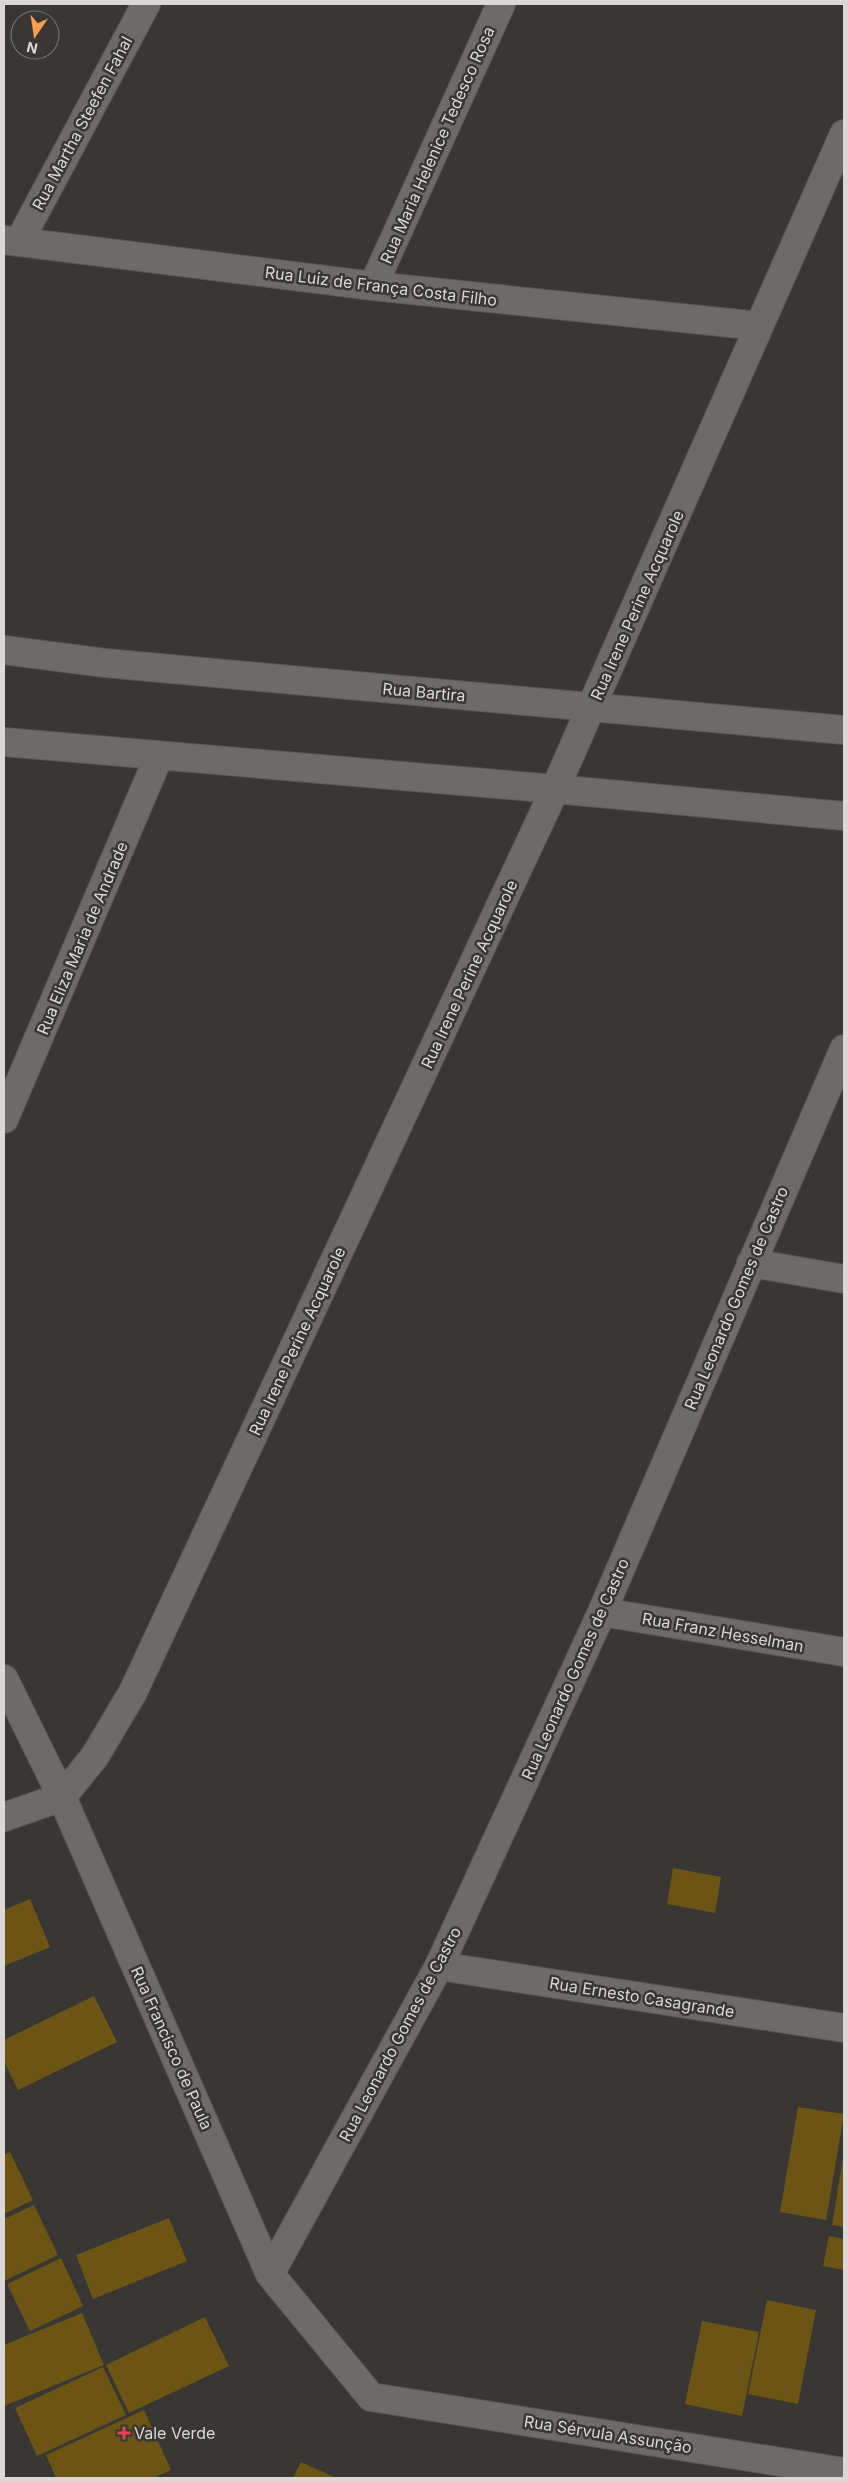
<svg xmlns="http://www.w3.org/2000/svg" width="848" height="2482" viewBox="0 0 848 2482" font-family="Inter,sans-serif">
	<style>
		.building { fill: #6c5514 }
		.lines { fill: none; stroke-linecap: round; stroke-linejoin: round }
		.minor-casing { stroke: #585653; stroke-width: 30 }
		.minor { stroke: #6d6b67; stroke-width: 28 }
		.health-dot { fill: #e0444e; stroke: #393733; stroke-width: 2 }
		.labels { text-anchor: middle; stroke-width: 5; stroke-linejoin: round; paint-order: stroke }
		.street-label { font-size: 16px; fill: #dad9d6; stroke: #393733 }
		.poi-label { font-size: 16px; fill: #dad9d6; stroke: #393733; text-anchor: start }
	</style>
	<rect width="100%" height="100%" fill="#393733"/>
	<path class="building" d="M673,1868L721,1877L715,1913L667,1904Z
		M30,1899L50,1947L4,1966V1910Z
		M94,1996L117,2042L18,2090L4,2061V2040Z
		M798,2107L844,2114L826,2220L780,2212Z
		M10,2152L33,2200L4,2214V2155Z
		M843,2157L844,2158V2227L832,2225Z
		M34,2205L58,2255L4,2281V2219Z
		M169,2218L187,2261L93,2299L76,2255Z
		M829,2236L844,2239V2270L823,2266Z
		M61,2258L83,2306L30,2331L7,2284Z
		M767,2300L816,2310L798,2404L748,2394Z
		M82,2313L104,2365L4,2406V2345Z
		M205,2317L229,2366L129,2413L106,2365Z
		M702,2321L759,2332L742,2416L685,2404Z
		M103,2367L126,2415L37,2456L15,2408Z
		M144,2410L171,2470L153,2478H56L46,2455Z
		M301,2462L336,2478H293Z"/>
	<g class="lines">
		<g class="minor-casing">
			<path id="minor" d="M4,240L373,286L759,326
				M19,242L146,4
				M373,286L501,4
				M4,650L105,663L844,730
				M4,742L555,789L844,816
				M4,1119L159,756
				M751,1263L844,1279
				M602,1612L844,1652
				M4,1679L62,1797L270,2274L371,2397L844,2472
				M4,1817L62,1797L95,1756L133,1692L555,789L844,134
				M439,1966L844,2028
				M270,2274L439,1966L602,1612L844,1049"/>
		</g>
		<use href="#minor" class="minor"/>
	</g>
	<path class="health-dot" d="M121.5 2425.5h5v5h5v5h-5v5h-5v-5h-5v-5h5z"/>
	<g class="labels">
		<g class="street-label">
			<text transform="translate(82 123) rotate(-62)" y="6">Rua Martha Steefen Fahal</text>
			<text transform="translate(437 145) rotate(-66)" y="6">Rua Maria Helenice Tedesco Rosa</text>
			<text transform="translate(381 286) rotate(7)" y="6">Rua Luiz de França Costa Filho</text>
			<text transform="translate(637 605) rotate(-66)" y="6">Rua Irene Perine Acquarole</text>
			<text transform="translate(424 692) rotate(5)" y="6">Rua Bartira</text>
			<text transform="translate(82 938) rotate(-67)" y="6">Rua Eliza Maria de Andrade</text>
			<text transform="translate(469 974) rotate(-65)" y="6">Rua Irene Perine Acquarole</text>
			<text transform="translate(736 1298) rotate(-67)" y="6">Rua Leonardo Gomes de Castro</text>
			<text transform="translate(297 1341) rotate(-65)" y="6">Rua Irene Perine Acquarole</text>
			<text transform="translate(723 1632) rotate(10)" y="6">Rua Franz Hesselman</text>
			<text transform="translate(575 1669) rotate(-66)" y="6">Rua Leonardo Gomes de Castro</text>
			<text transform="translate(642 1997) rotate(9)" y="6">Rua Ernesto Casagrande</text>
			<text transform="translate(400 2034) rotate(-62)" y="6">Rua Leonardo Gomes de Castro</text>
			<text transform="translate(172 2048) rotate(66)" y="6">Rua Francisco de Paula</text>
			<text transform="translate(608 2434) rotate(9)" y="6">Rua Sérvula Assunção</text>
		</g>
		<g class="poi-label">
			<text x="134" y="2439">Vale Verde</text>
		</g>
	</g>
	<rect width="848" height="2482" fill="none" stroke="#dad9d6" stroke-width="10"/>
	<g transform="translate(35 35) rotate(193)"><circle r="24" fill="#393733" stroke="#797874"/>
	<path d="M0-4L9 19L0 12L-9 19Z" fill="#fa9f4e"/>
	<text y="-8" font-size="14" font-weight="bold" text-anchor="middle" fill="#dad9d6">N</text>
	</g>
</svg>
